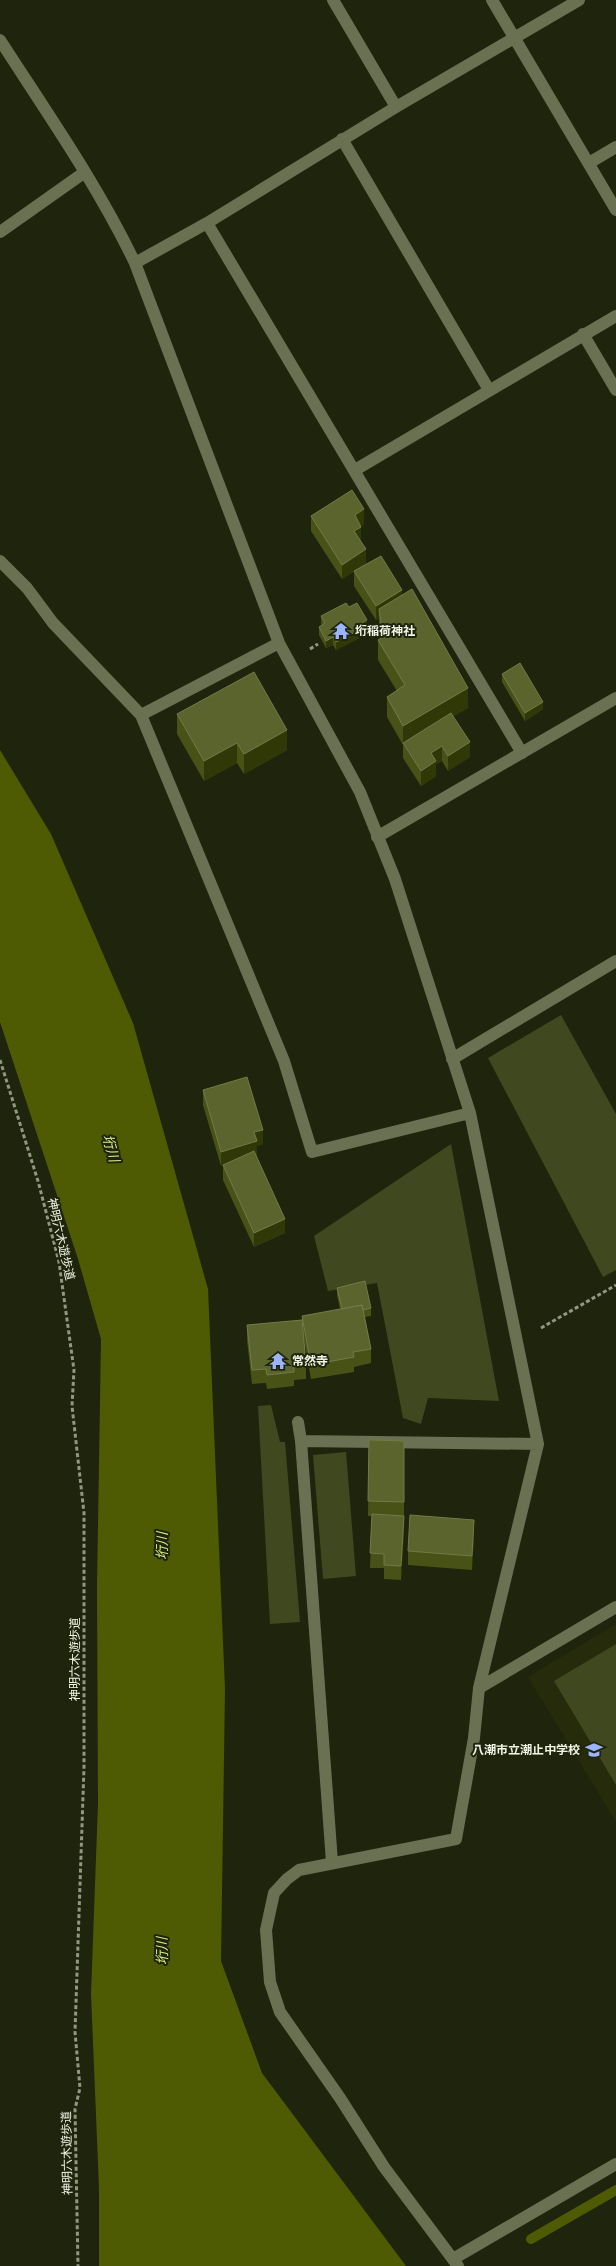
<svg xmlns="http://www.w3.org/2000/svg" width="616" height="2266" viewBox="0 0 616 2266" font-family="Barlow,'Noto Sans JP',sans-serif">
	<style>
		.built { fill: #252b0b }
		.green { fill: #40481f }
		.water { fill: #4e5b02 }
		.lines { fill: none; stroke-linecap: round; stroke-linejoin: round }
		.stream { stroke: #4e5b02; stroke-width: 10 }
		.path { stroke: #929683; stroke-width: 3; stroke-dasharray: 4 2.5; stroke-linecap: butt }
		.minor { stroke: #697152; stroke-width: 12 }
		.wall { fill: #495216 }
		.shaded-wall { fill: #303808 }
		.building { fill: #5b642c; stroke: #727a49 }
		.labels { text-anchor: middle; stroke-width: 4; stroke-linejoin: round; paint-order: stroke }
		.poi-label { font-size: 12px; font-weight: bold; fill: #f0f4e4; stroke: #1f240c; text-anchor: start }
		.street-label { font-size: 12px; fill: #f0f4e4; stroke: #1f240c }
		.water-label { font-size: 14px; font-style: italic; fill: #d5eb82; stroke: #1f240c }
	</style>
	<rect width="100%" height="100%" fill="#1f240c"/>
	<path class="built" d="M616,1624V1822L528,1677Z"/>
	<path class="green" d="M561,1015L616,1114V1270L603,1277L488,1058Z
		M451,1144L499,1401L428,1398L421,1424L403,1418L377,1283L328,1291L314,1236Z
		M271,1405L280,1442H285L300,1622L270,1624L258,1406Z
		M346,1452L356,1576L323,1579L313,1455Z
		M616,1644V1785L554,1681Z"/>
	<path class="water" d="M0,750L51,834L133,1023L208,1289L225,1689L221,1961L262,2073L406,2266H99V2188L91,1994L98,1803L97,1586L101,1339L78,1259L0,1022Z"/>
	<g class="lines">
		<path class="stream" d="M531,2239L616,2190"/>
		<path class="path" d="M310,649L318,644
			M0,1060L38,1181L59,1262L74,1370L72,1406L84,1513V1767L75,2032L80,2088L75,2109L78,2266
			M541,1328L616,1285"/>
		<path class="minor" d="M333,0L396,107
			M492,0L616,210
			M0,40C47,113 97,184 135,263L279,643L360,792L395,879L470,1113L538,1444L479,1688L474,1738L456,1839L299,1870L287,1879L274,1893L266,1930L270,1982L280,2012L340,2098L384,2167L458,2266
			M342,139L489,390
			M589,163L616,147
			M207,223L522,753
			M0,232L85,172
			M135,263L207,223L396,107L579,0
			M583,334L616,390
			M355,470L616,316
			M0,561L27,588L53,623L141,715L284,1061L312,1152L470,1113
			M141,715L279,643
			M377,837L616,698
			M452,1059L616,961
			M298,1422L301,1441
			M479,1688L616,1607
			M332,1862L301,1441L538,1444
			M453,2259L616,2164"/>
	</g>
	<path class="wall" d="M311,516L364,524L361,526V541L366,564L342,579L311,531Z
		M354,571L402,595L468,708L453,716L470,757L448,771L442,761L436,764V776L421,786L403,758V745L387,717V697L397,691L378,660V640L380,639L379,629V619L376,620L354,586Z
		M349,607L367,628L363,630V636L336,650L333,645L326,648L319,635V627L322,625L321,624V616Z
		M502,674L543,709L525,721L502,682Z
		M177,714L287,750L244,774L237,763L204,781L177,734Z
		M203,1090L263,1144L257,1146L256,1156L285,1233L254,1247L223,1180V1166H221L203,1105Z
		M337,1288L371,1308V1316L365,1317L371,1349V1363L354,1367V1372L311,1379L304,1340L306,1364V1379L294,1380V1386L267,1389L266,1383L252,1384L247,1340V1325L302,1324V1316L340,1309L337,1295Z
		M369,1440L404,1441V1531L401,1580L384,1579V1568H370L372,1516H368Z
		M474,1535L472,1570L408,1565V1551Z"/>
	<path class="shaded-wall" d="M364,509V524L355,530V515Z
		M361,527V541L354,531Z
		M366,549V564L342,579V565Z
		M402,590V605L379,609V619L376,620V606Z
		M367,620V628L363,630V636L336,650V642L360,624Z
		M333,637V645L326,648V641Z
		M468,688V708L404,746L403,744V726Z
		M543,702V709L525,721V713Z
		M287,730V750L244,774V754Z
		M470,742V757L448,771V756Z
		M237,743V763L204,781V761Z
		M442,746V761L436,764V776L421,786V771L431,753Z
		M263,1130V1144L257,1146V1156L221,1166V1152L254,1132Z
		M285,1219V1233L254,1247V1233Z
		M404,1516V1531L401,1580V1566Z
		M474,1520V1535L472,1570V1556Z"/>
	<path class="building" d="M352,490L364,509L355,515L361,527L354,531L366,549L342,565L311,516Z
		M381,556L402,590L376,606L354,571Z
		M412,589L468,688L403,726L387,697L405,685L378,640L383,637L379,609Z
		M346,603L349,607L357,603L367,620L360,624L363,628L336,642L333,637L326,641L319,627L325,623L321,616Z
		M520,663L543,702L525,713L502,674Z
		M254,672L287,730L244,754L237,743L204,761L177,714Z
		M451,713L470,742L448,756L442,746L431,753L436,761L421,771L403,743Z
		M247,1077L263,1130L254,1132L257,1141L221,1152L203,1090Z
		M254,1151L285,1219L254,1233L223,1165Z
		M365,1281L371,1308L363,1310L362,1305L342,1309L337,1288Z
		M362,1305L371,1349L353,1352L354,1357L311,1365L302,1316Z
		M302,1320L306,1364L294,1365V1372L267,1375L266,1369L252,1370L247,1325Z
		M369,1440L404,1441V1502L368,1501Z
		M372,1514L404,1516L401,1566L384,1565V1554L370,1553Z
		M410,1515L474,1520L472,1556L408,1551Z"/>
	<defs>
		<g id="temple-bare" transform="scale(1.35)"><path d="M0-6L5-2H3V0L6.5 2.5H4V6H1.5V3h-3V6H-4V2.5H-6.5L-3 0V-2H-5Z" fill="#9bb4fd" stroke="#1f240c" stroke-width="2.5" paint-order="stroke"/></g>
		<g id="school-bare" transform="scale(1.35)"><path d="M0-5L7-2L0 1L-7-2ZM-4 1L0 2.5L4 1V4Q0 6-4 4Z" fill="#9bb4fd" stroke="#1f240c" stroke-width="2.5" paint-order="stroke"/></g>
	</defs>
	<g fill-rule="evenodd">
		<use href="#temple-bare" x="341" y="631"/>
		<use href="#temple-bare" x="278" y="1361"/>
		<use href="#school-bare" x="594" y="1750"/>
	</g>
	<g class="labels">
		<g class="poi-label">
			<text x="355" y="635">垳稲荷神社</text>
			<text x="292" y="1365">常然寺</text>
			<text x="580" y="1754" text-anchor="end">八潮市立潮止中学校</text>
		</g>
		<g class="street-label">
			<text transform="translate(61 1239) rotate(77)" y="4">神明六木遊歩道</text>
			<text transform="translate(75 1659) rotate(-90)" y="4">神明六木遊歩道</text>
			<text transform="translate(67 2153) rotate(-91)" y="4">神明六木遊歩道</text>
		</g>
		<g class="water-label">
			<text transform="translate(111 1148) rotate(74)" y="5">垳川</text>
			<text transform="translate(162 1546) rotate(-90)" y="5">垳川</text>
			<text transform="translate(162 1951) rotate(-91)" y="5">垳川</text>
		</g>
	</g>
</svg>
